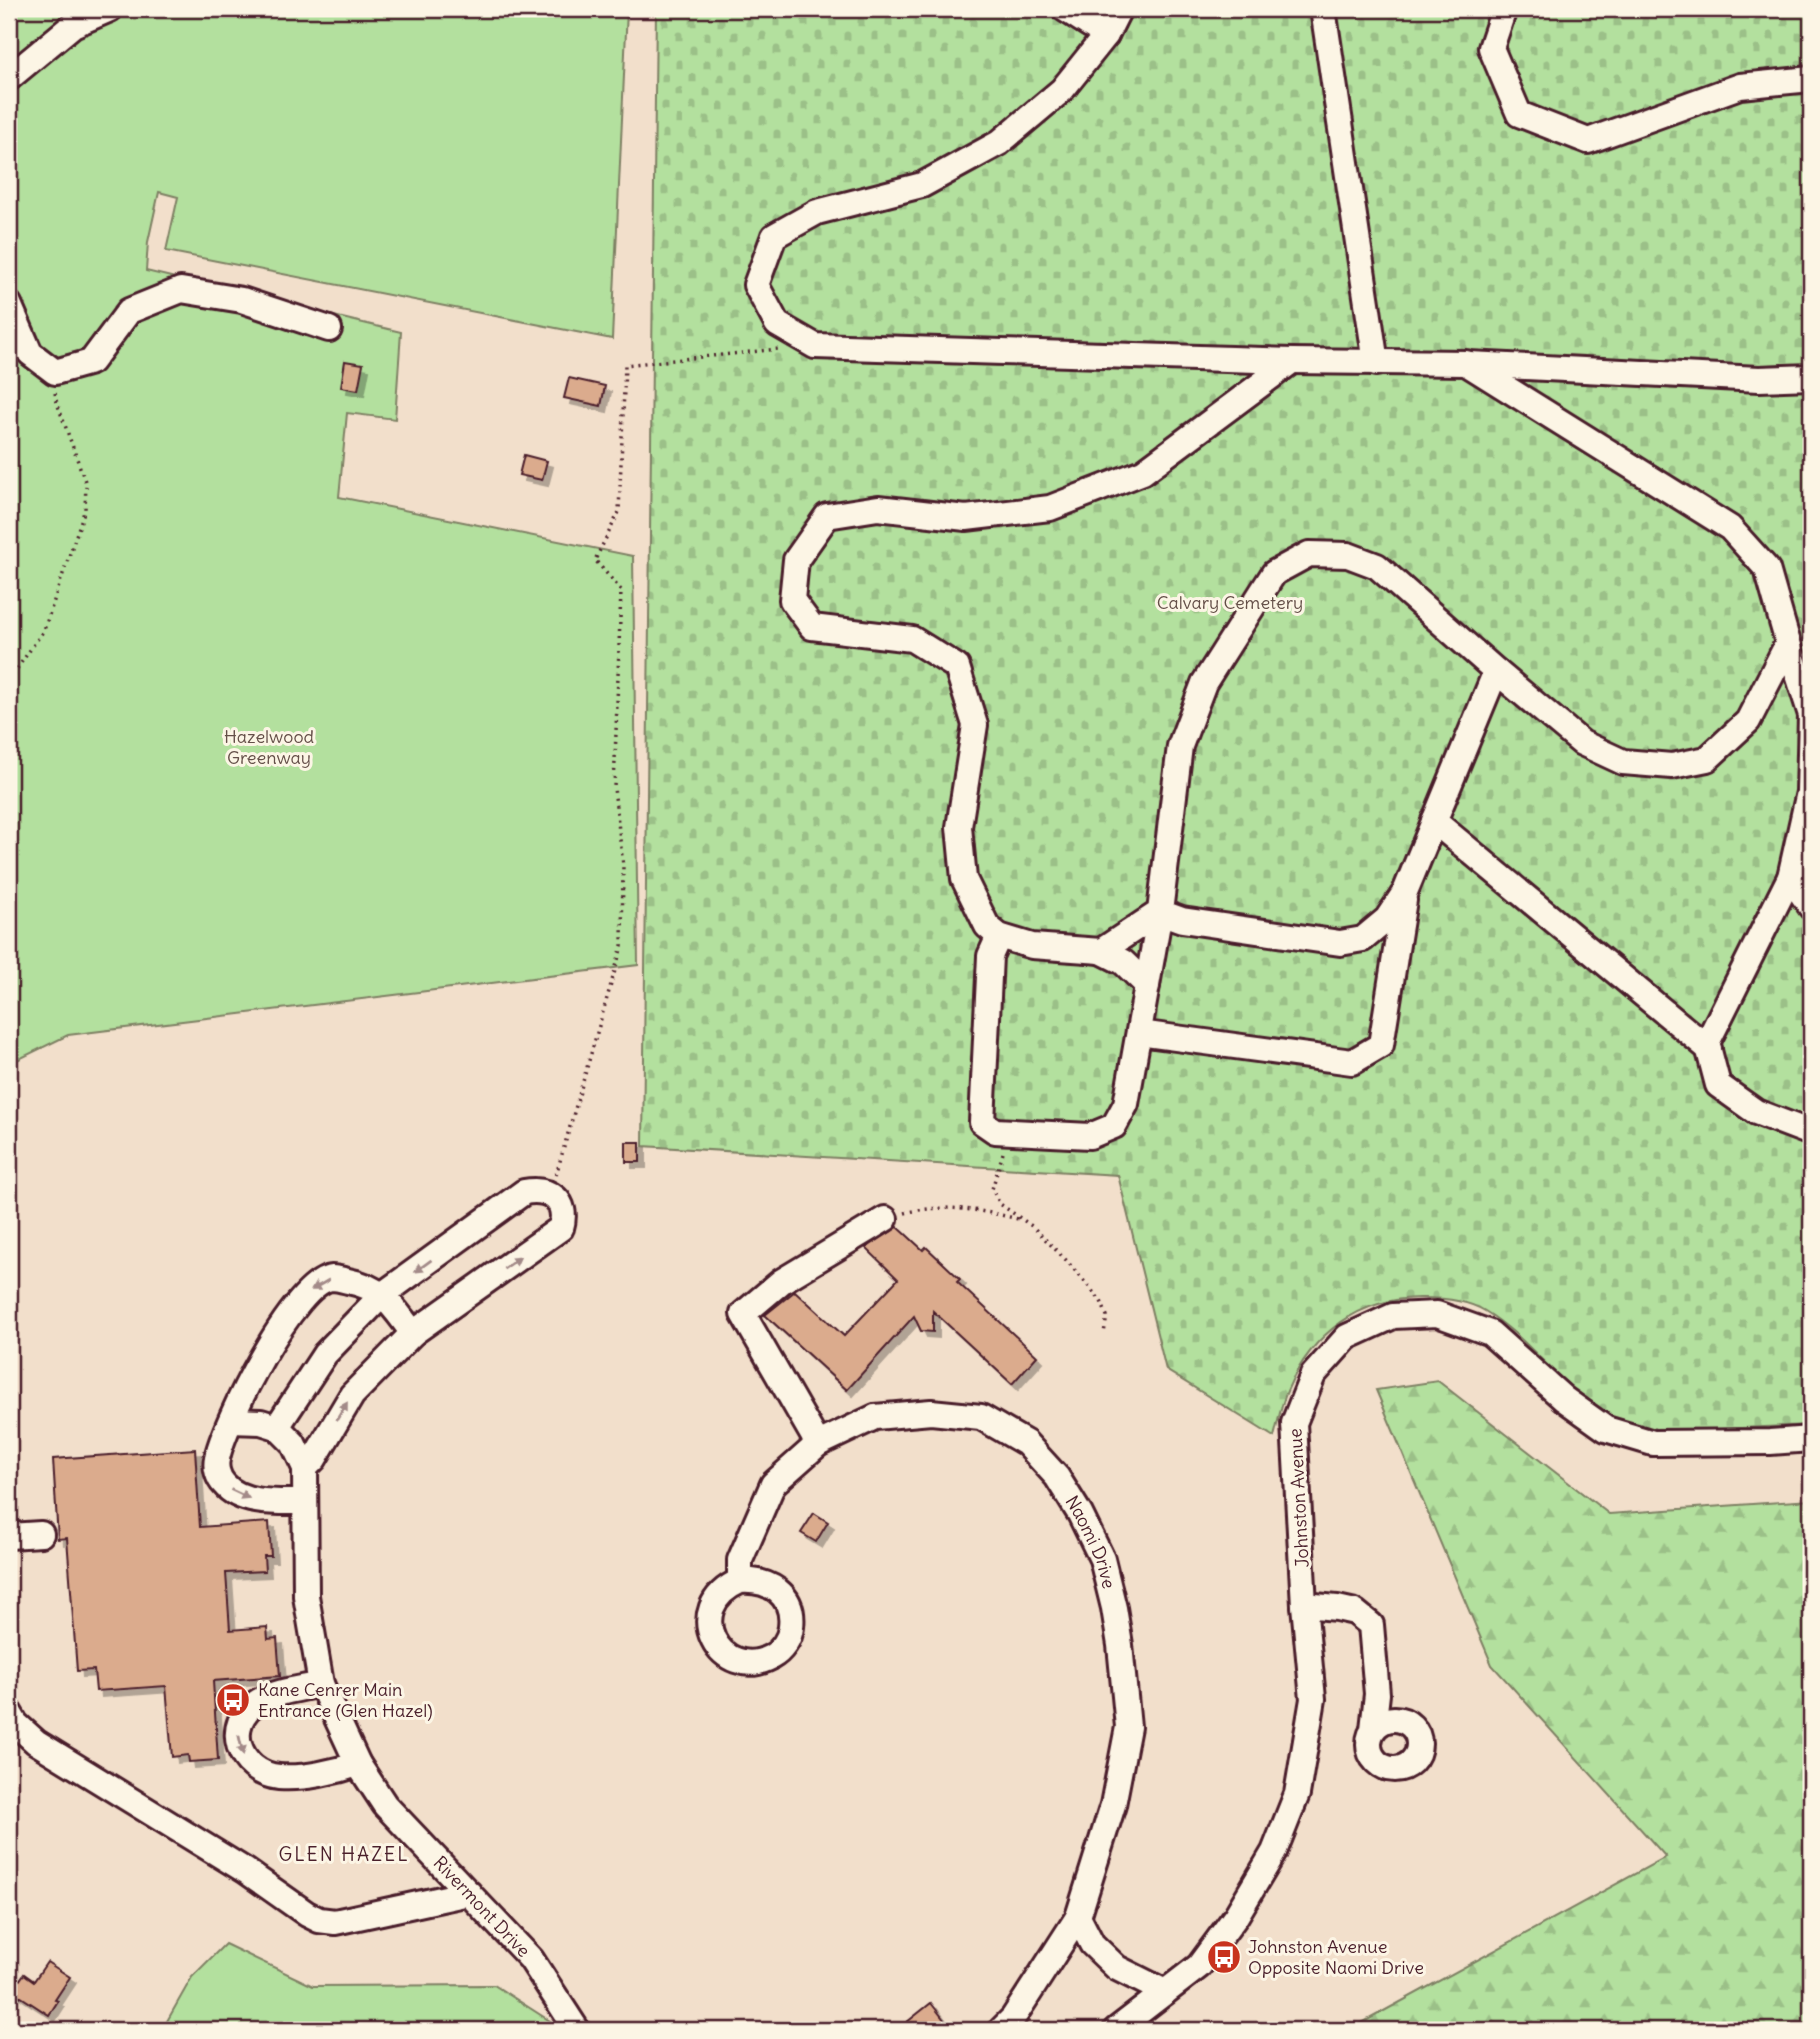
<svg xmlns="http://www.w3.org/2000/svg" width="1820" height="2039" viewBox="0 0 1820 2039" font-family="Delius,sans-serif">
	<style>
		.forest { fill: url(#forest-firs); stroke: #7e8064; stroke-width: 2 }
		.cemetery { fill: url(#cemetery-stones); stroke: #7e8064; stroke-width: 2 }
		.green { fill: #b3e09e; stroke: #7e8064; stroke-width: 2 }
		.building { fill: #dbab8d; stroke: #4a1f2b; stroke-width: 2; filter: url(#shadow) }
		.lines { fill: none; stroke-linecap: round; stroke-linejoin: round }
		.minor-casing { stroke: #4a1f2b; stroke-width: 30 }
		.path { stroke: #4a1f2b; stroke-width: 3.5; stroke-dasharray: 2 5; stroke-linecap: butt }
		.minor { stroke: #fcf5e5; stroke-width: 24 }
		.oneway { fill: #a38a88 }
		.labels { text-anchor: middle; stroke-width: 6; stroke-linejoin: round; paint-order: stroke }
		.park-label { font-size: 18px; fill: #644f48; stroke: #fcf5e5 }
		.street-label { font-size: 18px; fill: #4a1f2b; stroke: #fcf5e5 }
		.poi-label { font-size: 18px; fill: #4a1f2b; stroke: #fcf5e5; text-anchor: start }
		.neighbourhood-label { font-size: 19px; letter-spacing: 2px; fill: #4a1f2b; stroke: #fcf5e5 }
	</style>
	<defs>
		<pattern id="forest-firs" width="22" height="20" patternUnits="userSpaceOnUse" patternTransform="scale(1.75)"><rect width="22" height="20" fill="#b3e09e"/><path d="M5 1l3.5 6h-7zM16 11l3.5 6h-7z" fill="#9bc088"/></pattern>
		<pattern id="cemetery-stones" width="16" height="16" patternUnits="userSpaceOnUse" patternTransform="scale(1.75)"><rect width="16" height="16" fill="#b3e09e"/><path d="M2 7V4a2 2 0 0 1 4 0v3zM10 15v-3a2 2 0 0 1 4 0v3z" fill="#9bc088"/></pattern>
		<filter id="shadow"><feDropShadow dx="6" dy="6" stdDeviation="0" flood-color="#0004"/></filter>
	</defs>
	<rect width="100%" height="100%" fill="#f2dfcb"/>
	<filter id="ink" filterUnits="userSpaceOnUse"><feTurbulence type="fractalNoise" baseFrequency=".0143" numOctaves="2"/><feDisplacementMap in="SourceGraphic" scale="14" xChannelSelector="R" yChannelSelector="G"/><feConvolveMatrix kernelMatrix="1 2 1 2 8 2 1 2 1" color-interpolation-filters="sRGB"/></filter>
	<g filter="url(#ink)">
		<path class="forest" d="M1438,1381L1609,1514L1811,1500V2030H1349L1666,1857L1492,1665L1376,1390Z"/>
		<path class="cemetery" d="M656,9H1811V1425C1779,1426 1747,1428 1715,1429C1689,1430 1662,1433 1636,1426C1572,1409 1539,1344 1485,1311C1467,1300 1443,1298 1423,1298C1360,1297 1312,1333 1287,1391C1281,1405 1278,1422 1274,1437L1166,1370L1118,1175L643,1146Z"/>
		<path class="green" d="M9,9H627L612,339L166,251L178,197L159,192L148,242L146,271L401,332L395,419L347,413L339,497L633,556L638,965L68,1035L9,1064Z
			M225,1944L313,1986L494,1985L564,2030H162L192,1977Z"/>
		<path class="building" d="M345,361L363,364L358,390L341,387Z
			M569,378L605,386L601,406L564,398Z
			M524,455L547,461L542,480L519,475Z
			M626,1142H640V1162H626Z
			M898,1227L923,1250L926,1247L960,1279L957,1282L1037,1356L1012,1384L933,1311V1332L921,1331L914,1316L847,1390L765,1315L795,1291L844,1336L898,1279L866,1248Z
			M195,1449L200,1527L269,1522L271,1556H264L265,1571L226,1573L230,1630L267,1627L268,1639L277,1638L280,1676L213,1681L218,1760L189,1762L188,1755L172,1757L166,1686L96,1691L94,1670L77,1671L67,1538L58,1539L53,1459Z
			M814,1513L828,1522L816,1542L801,1533Z
			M47,1962L70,1977L55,2000L58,2001L49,2015L12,1991L24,1974L34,1981Z
			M931,2003L952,2030H897Z"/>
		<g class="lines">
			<g class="minor-casing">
				<g id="minor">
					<path d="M1065,9L1106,35L1062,90L999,143L922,185L817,212L774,236L756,285L777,324L815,346L1292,361L1466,363L1730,528L1767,569L1788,643"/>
					<path d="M1323,9L1376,363"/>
					<path d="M1504,9L1491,48L1519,114L1588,141L1740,86L1811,79"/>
					<path d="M1106,35L1119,9"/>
					<path d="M9,78L73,25L110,9"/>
					<path d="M9,304L30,353L55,372L91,362L129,311L181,290L242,300L329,329"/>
					<path d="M1292,361L1143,472L1050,508L966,518L878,508L827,516L796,560L792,600L812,627L912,639L957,667L975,725L959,827L964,879L987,926L999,936L1032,946L1101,951L1160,912L1180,746L1204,683L1274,573L1309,554L1348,555L1377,566L1496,671L1582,743L1623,762L1672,766L1707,759L1748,721L1788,643L1811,715L1809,792L1790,877L1707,1043L1718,1085L1756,1112L1811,1133"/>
					<path d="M1469,364L1759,379L1811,377"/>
					<path d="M1434,821L1709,1049"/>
					<path d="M1790,877L1811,907"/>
					<path d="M999,936L990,956L982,1122L995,1131L1090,1136L1114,1126L1126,1104L1160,912L1182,920L1340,943L1363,939L1387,919L1405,892L1496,671"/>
					<path d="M1101,951L1123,962L1147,985"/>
					<path d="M1139,1033L1352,1062L1381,1045L1404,900"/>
					<path id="s1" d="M231,1421L261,1422L277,1427L293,1443L305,1468L306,1596L321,1684L358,1764L385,1805L531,1959L577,2030"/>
					<path d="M277,1427L325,1354L382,1295L524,1192C550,1187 569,1201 561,1228L413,1333L352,1395L314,1459L305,1468"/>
					<path d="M818,1444L743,1314L782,1281L885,1219"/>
					<path d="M305,1502C280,1502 241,1505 224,1484C218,1478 215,1467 217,1459C223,1424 295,1280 332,1278C337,1278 344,1280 348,1281C384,1288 392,1306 413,1333"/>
					<path d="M9,1536L41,1534"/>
					<path id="s2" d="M740,1581C769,1579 795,1594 791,1627C790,1639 782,1651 771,1657C721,1684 678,1608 740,1581V1560L773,1484L818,1444L875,1417L931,1412L981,1417L1026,1443L1057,1477L1080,1514L1102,1559L1114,1608L1120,1645L1128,1727L1113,1805L1078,1917L1013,2018L1001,2030"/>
					<path d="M1304,1605L1337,1608L1355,1612L1371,1625L1377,1694L1373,1729"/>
					<path d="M321,1684C301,1689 277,1691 259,1701C221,1723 238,1773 279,1777C303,1779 335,1772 358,1764"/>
					<path d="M9,1712L16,1724L36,1742L246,1871L307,1914L319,1920L335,1922L469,1893"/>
					<circle cx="1394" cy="1744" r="25"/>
					<path d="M1078,1917L1092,1944L1117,1968L1165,1992"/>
					<path d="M1116,2030L1199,1966L1236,1916L1274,1852L1297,1794L1313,1699L1304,1605L1294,1423L1313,1375L1347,1337L1393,1316L1437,1314L1490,1333L1564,1399L1606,1429L1653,1443L1770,1442L1811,1439"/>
				</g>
			</g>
			<path class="path" d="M9,680L44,630L85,509L86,484L56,400L55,392
				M1003,1153L992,1189L1000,1204L1033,1227L1066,1260L1101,1301L1107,1316L1104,1333
				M556,1175L622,946L623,865L614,788L621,590L595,560L619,512L625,365L779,349
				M905,1213C943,1203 981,1210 1018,1219
				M454,2030L458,2025L497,2030
				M511,2030L520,2024L528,2030"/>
			<use href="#minor" class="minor"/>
		</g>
		<defs><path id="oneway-solid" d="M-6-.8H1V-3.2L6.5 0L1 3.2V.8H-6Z" transform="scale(1.75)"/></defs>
		<g class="oneway">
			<use href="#oneway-solid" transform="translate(512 1263) rotate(-35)"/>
			<use href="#oneway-solid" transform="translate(423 1266) rotate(144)"/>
			<use href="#oneway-solid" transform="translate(320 1285) rotate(150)"/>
			<use href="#oneway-solid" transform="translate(342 1411) rotate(-59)"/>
			<use href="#oneway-solid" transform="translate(240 1494) rotate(25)"/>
			<use href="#oneway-solid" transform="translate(241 1745) rotate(77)"/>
		</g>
	</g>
	<defs>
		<g id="bus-disc" transform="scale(1.75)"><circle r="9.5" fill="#c8321e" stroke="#fcf5e5"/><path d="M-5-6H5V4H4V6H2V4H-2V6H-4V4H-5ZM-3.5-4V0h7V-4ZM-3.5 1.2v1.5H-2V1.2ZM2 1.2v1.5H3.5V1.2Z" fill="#fff"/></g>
	</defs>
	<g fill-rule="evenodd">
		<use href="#bus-disc" x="233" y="1700"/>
		<use href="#bus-disc" x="1224" y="1957"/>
	</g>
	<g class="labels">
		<g class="park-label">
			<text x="1230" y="609">Calvary Cemetery</text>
			<text x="269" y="743">Hazelwood<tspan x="269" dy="21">Greenway</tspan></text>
		</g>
		<g class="street-label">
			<text transform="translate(1299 1498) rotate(-93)" y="6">Johnston Avenue</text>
			<text dy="6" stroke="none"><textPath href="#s2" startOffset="763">Naomi Drive</textPath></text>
			<text dy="6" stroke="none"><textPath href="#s1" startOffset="592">Rivermont Drive</textPath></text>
		</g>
		<g class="poi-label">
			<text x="258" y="1696">Kane Cenrer Main<tspan x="258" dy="21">Entrance (Glen Hazel)</tspan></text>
			<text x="1248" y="1953">Johnston Avenue<tspan x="1248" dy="21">Opposite Naomi Drive</tspan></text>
		</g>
		<g class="neighbourhood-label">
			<text x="344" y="1861">GLEN HAZEL</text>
		</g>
	</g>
	<rect width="1820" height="2039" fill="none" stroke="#fcf5e5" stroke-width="35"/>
	<rect x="18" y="18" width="1785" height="2004" fill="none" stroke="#4a1f2b" stroke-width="2.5" filter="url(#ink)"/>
</svg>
